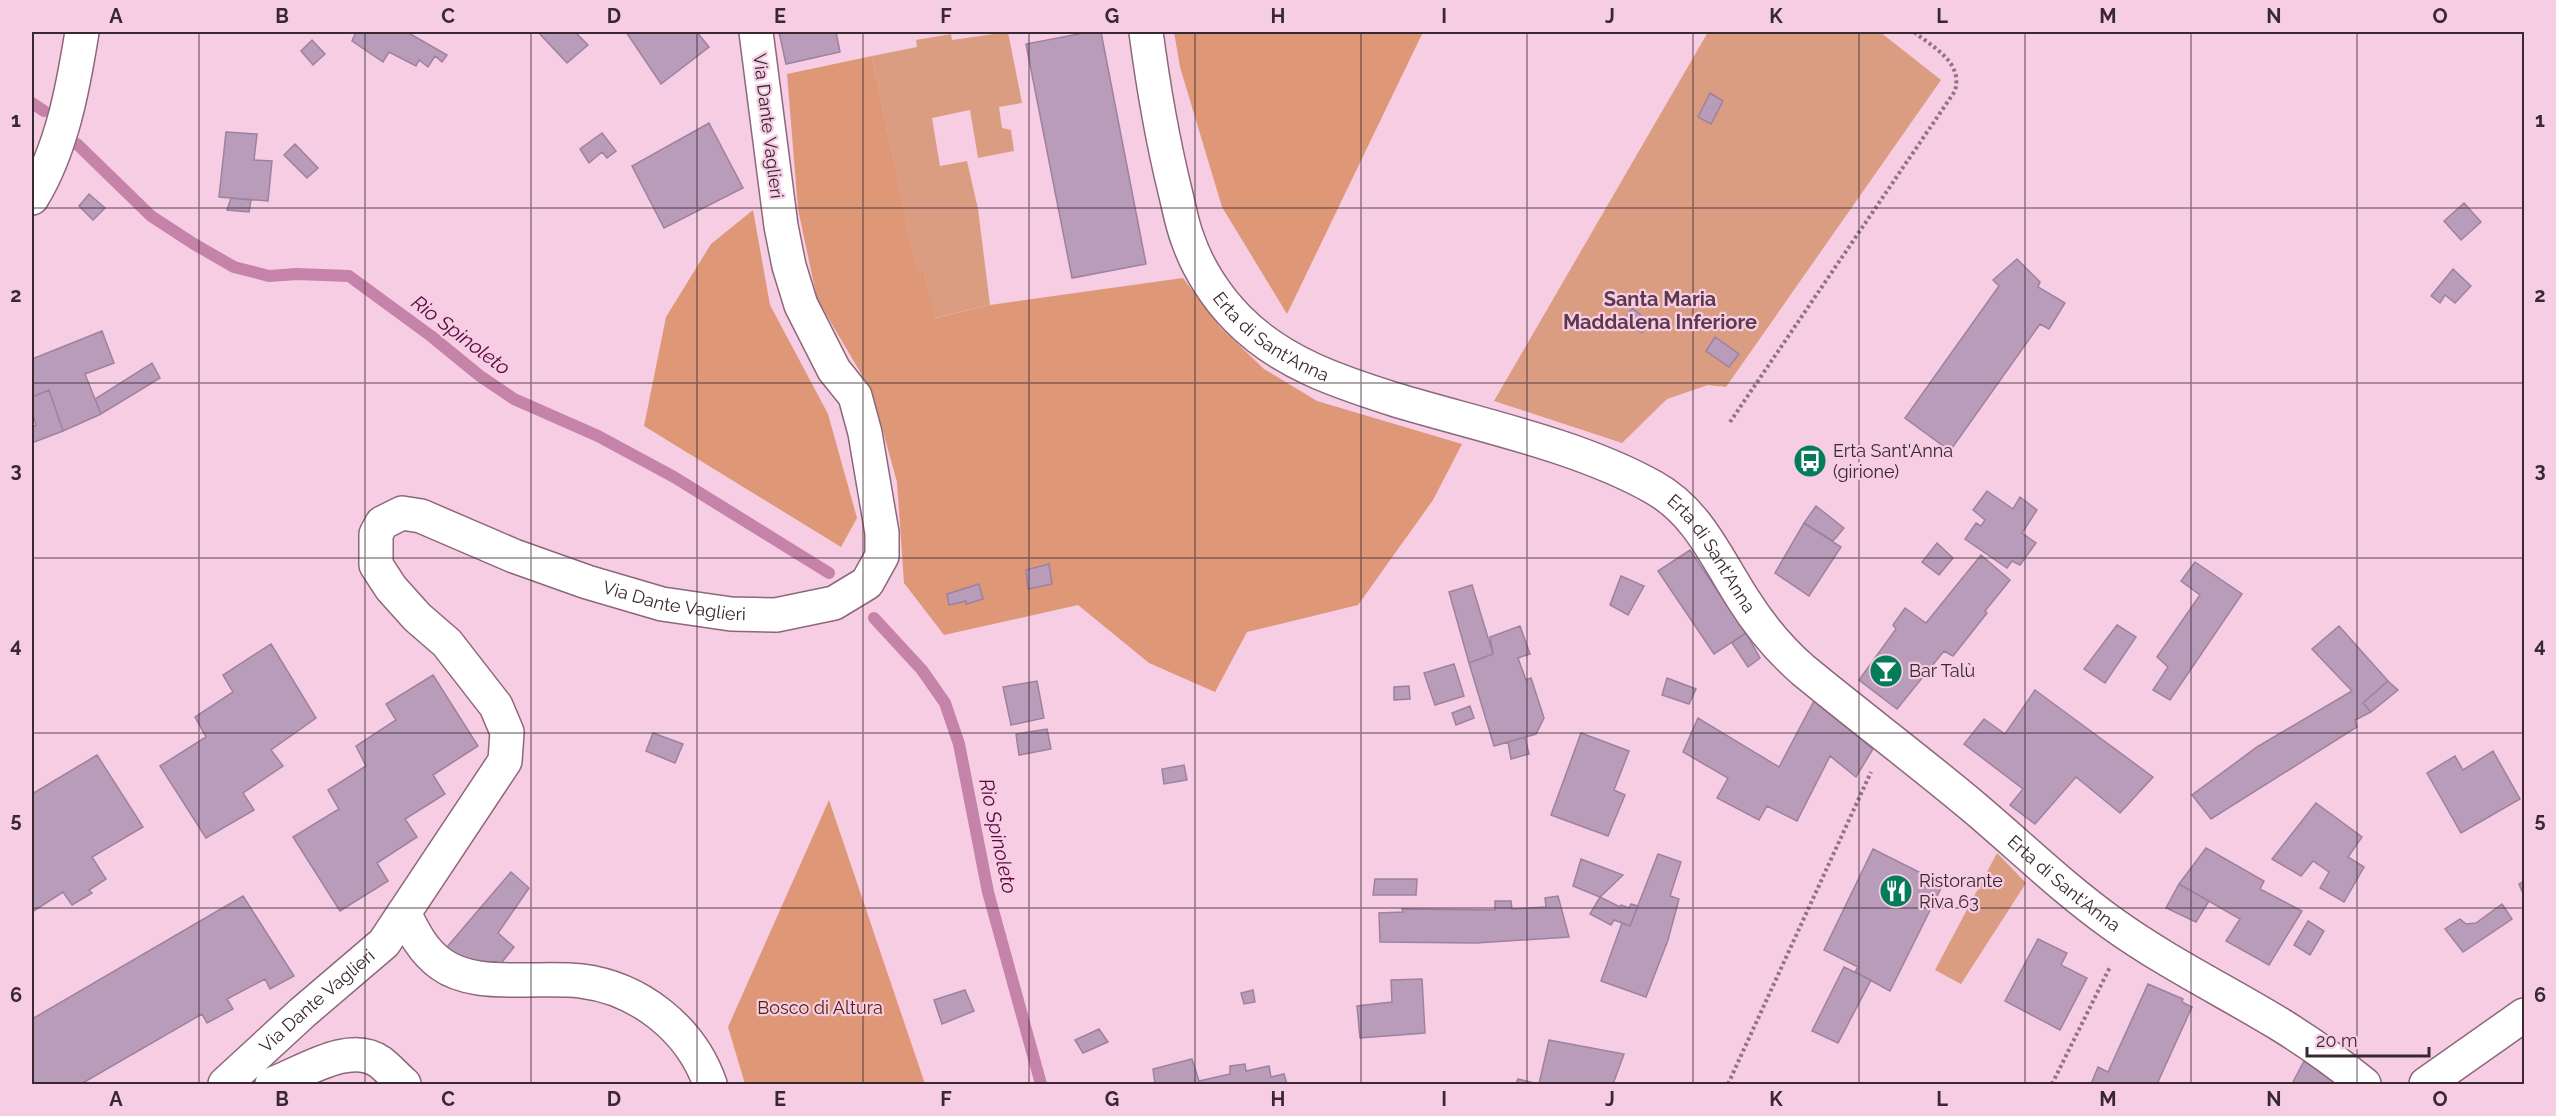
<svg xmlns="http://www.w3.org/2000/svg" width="2556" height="1116" viewBox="0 0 2556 1116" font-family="Raleway,sans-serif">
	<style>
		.green { fill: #db9d81 }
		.forest { fill: #de9777 }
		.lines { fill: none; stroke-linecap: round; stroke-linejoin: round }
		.stream { stroke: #c683a9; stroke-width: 12 }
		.building { fill: #b99bba; stroke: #9e819f; stroke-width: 1.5 }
		.minor-casing { stroke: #8c677b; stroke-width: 36 }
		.path { stroke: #907483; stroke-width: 4; stroke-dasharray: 3 3; stroke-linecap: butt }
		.minor { stroke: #fff; stroke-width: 33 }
		.grid { fill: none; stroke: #382831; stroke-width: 1.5; stroke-opacity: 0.55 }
		.labels { text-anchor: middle; stroke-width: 4.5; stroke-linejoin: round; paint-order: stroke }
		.street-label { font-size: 18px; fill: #382831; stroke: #f7cde3 }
		.poi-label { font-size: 18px; fill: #382831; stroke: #f7cde3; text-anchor: start }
		.park-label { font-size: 18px; fill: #50230c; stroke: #f7cde3 }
		.neighbourhood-label { font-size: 20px; font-weight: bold; fill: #5c3a4d; stroke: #f7cde3 }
		.water-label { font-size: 20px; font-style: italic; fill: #5a0740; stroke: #f7cde3 }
		.neatline { fill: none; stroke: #382831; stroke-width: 2 }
		.grid-label { font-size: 20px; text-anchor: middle; font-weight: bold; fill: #382831 }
	</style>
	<rect width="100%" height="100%" fill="#f7cde3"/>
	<path class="green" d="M1008,32L1022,103L999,107L1002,128L1011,130L1014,151L978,158L970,110L932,118L940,166L967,161L978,209L990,305L934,318L924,271L917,272L872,56L917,47L916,40L951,34L952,40Z
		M1708,32H1880L1941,80L1726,387L1708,385L1667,399L1622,443L1494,401Z
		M1997,853L2026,883L1961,984L1935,970Z"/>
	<path class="forest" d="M1174,32H1423L1287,314L1222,207L1180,67Z
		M872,56L917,271H924L935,318L990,305L1183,278L1220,327L1264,369L1317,401L1462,444L1433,500L1358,605L1247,632L1215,692L1149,663L1078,605L944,635L904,583L897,482L872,392L817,299L798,209L787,74Z
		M753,210L770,305L828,414L857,518L841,547L644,426L666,317L711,244Z
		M829,800L925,1084H745L728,1027Z"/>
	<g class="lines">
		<path class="stream" d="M32,103L44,111
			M77,144L151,216L194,244L234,267L269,276L297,274L349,276L431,336L480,376L514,399L598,436L674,477L829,573
			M874,618L922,670L945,703L959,744L988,892L1041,1084"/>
	</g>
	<path class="building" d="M356,32H407L447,55L442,62L435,56L428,67L419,60L416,66L389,52L383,62L352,41Z
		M538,32H575L588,45L567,63Z
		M626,32H697L709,47L661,84Z
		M779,32H836L840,52L786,64Z
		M1089,32H1101L1146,264L1072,278L1026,44Z
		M312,40L325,54L313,65L301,51Z
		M1710,93L1723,101L1711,124L1698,117Z
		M709,123L743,188L664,228L632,166Z
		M226,132L257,134L254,160L272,161L268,201L219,197Z
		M602,133L616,151L607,158L602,152L589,163L580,149Z
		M295,144L318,168L307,178L284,155Z
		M89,194L105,208L93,220L79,206Z
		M231,198L251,200L249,212L227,210Z
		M2464,203L2481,222L2461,240L2444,221Z
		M2017,259L2040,282L2038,287L2065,303L2049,329L2040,324L1950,451L1905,418L1999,286L1993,280Z
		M2453,269L2471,286L2455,303L2445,295L2440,303L2431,296Z
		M1632,308L1650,322L1642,333L1624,320Z
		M102,331L114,363L85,374L101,414L63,431L49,390L32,397V359Z
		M1715,337L1739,354L1729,367L1706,351Z
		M152,363L160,378L101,414L95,399Z
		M49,390L63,431L32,443V427L36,425L32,412V397Z
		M1987,491L2013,509L2020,497L2037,510L2022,533L2036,543L2020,565L2012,561L2007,568L1965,539L1976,523L1981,526L1985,520L1973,510Z
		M1816,506L1844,528L1833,541L1804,523Z
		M1804,523L1841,547L1809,596L1775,573Z
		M1937,543L1953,558L1939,575L1922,562Z
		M1690,550L1746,633L1714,654L1658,571Z
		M1981,555L2010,580L1985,611L1987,613L1953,656L1944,651L1897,709L1859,680L1896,629L1893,625L1905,608L1926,623Z
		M2195,562L2242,594L2170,700L2153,690L2168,667L2157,657L2200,595L2181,581Z
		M1049,564L1052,584L1028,589L1026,570Z
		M1621,576L1644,586L1628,615L1610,605Z
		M979,584L983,599L966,604V601L949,605L947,594Z
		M1472,585L1493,654L1469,663L1449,592Z
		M2117,625L2136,637L2105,683L2084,669Z
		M1520,626L1530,654L1518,658L1526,680L1531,678L1544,718L1536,734L1494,746L1469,663L1493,654L1490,637Z
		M2339,626L2388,681L2363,703L2371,712L2355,720L2357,727L2211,819L2192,795L2257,747L2352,691L2312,649Z
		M1746,633L1760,658L1748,667L1732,643Z
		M271,644L316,718L271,750L283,766L243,793L254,810L206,838L160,766L206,737L195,717L233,692L223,675Z
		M1454,664L1464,696L1435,705L1424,673Z
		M433,675L478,746L433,775L445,794L405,819L417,837L377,863L388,881L340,911L293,837L339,809L328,790L366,766L356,746L396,720L386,704Z
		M1667,678L1696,689L1689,704L1662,695Z
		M1037,681L1044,718L1011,725L1003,687Z
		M2388,681L2398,690L2371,712L2363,703Z
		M1409,686L1410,699L1394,700V687Z
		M2035,690L2153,777L2120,813L2076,777L2035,824L2010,805L2023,789L1964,744L1984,719L2005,734Z
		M1814,701L1873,749L1856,777L1830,756L1797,821L1767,806L1759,820L1717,798L1728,778L1683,752L1698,718L1779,767Z
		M1470,706L1474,718L1456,725L1452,713Z
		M1047,729L1051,749L1019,755L1016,734Z
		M653,733L683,744L675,763L646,751Z
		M1581,733L1629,751L1614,790L1625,795L1608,836L1551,815Z
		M1525,737L1529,754L1511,759L1508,742Z
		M2493,751L2520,799L2461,833L2427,773L2455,756L2463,770Z
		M97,755L143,827L92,857L106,879L89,890L92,893L72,905L63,892L32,912V794Z
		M1184,765L1187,780L1164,784L1162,769Z
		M2316,803L2362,837L2348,857L2364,867L2344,902L2320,888L2329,872L2313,861L2301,876L2272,859Z
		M2206,848L2264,881L2260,889L2302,911L2269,965L2226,941L2240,919L2179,884Z
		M1873,849L1943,884L1890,991L1855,972L1858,967L1824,950Z
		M1658,854L1681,862L1670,896L1679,899L1668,940L1646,997L1601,981L1622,923L1630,926Z
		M1581,859L1623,875L1600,897L1573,886Z
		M511,872L529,888L498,933L514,947L494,972L459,958L447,947Z
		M1375,879H1417L1416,895H1373Z
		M2524,881V896L2519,884Z
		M2179,884L2209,901L2196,922L2166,908Z
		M243,896L294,976L270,989L265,979L227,999L233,1009L207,1023L202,1014L81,1084H32V1019Z
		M1558,896L1569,937L1476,943L1380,942L1379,913L1403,912L1402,909L1495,910V901H1511L1512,909L1546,907L1545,898Z
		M1600,897L1620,907L1621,905L1629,908L1631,904L1638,906L1630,926L1614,920L1611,925L1590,914Z
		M2502,904L2512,919L2463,952L2445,929L2460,919L2466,924L2476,923Z
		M2308,921L2324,931L2310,955L2294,945Z
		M2038,939L2067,953L2061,965L2087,978L2060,1030L2005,1001Z
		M1844,967L1871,980L1838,1043L1812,1031Z
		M1422,979L1425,1033L1360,1038L1357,1006L1392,1002L1391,980Z
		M2148,984L2183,999L2182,1002L2192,1007L2157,1084H2091L2098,1067L2108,1072Z
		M965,990L974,1011L942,1024L934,1000Z
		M1253,990L1255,1002L1244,1004L1241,993Z
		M1099,1029L1108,1042L1083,1053L1075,1040Z
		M1549,1040L1624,1054L1613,1084H1516L1518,1079L1539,1084Z
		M1192,1059L1199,1081L1230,1074V1066L1245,1064L1246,1071L1269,1066L1271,1077L1284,1074L1287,1084H1155L1153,1069Z
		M2304,1061L2336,1084H2292Z"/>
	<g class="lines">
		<g class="minor-casing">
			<g id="minor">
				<path id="s1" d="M1146,32C1153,85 1162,138 1175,191C1179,207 1182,225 1188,240C1198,269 1217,298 1238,319C1281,363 1339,382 1396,400C1479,425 1578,445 1653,487C1698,512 1716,557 1743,599C1760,626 1779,649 1803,670C1860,717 1919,761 1976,809C2022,848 2064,889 2113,924C2166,962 2225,991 2281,1025C2310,1043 2338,1063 2364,1084"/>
				<path d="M32,198C62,149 73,88 82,32"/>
				<path d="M404,913C414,933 423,951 441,964C464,981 498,980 526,980C544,980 563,979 581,981C639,988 691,1029 710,1084"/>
				<path id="s2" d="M225,1084L302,1013L384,943L505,761L507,732L496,706L447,643L417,617L391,588L376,565V534L382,523L402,513L421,516L514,556L587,582L662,604L731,614L776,615L834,603L867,583L882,556V533L865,433L855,396L834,370L801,305L789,266L781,226L756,32"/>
				<path d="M272,1084C301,1074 349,1040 380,1062C388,1068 396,1077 404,1084"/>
				<path d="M2426,1084L2524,1015"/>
			</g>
		</g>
		<path class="path" d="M1730,422L1955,91C1963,62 1934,48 1914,32
			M1728,1084L1871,772
			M2052,1084L2110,967"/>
		<use href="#minor" class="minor"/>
	</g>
	<path class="grid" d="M199,32V1084M365,32V1084M531,32V1084M697,32V1084M863,32V1084M1029,32V1084M1195,32V1084M1361,32V1084M1527,32V1084M1693,32V1084M1859,32V1084M2025,32V1084M2191,32V1084M2357,32V1084M32,208H2524M32,383H2524M32,558H2524M32,733H2524M32,908H2524"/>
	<defs>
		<g id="bus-disc" transform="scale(1.725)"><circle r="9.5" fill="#047c59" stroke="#f7cde3"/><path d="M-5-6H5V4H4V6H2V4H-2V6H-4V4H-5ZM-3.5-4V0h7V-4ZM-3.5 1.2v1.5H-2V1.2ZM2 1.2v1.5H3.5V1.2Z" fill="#fff"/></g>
		<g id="bar-disc" transform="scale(1.725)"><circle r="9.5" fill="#047c59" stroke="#f7cde3"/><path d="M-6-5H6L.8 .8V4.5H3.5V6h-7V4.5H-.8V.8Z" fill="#fff"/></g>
		<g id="restaurant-disc" transform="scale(1.725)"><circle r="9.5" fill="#047c59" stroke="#f7cde3"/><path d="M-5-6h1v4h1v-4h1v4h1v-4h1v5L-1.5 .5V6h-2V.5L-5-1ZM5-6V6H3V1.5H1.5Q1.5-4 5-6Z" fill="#fff"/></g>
	</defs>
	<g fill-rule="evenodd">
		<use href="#bus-disc" x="1810" y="461"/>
		<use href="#bar-disc" x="1886" y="671"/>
		<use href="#restaurant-disc" x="1896" y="891"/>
	</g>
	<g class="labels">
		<g class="street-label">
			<text transform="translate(768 126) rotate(83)" y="6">Via Dante Vaglieri</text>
			<text dy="6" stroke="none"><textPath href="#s1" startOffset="344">Erta di Sant'Anna</textPath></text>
			<text dy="6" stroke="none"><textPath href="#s1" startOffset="848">Erta di Sant'Anna</textPath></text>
			<text dy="6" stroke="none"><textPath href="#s2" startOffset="1028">Via Dante Vaglieri</textPath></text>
			<text dy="6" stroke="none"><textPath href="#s1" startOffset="1334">Erta di Sant'Anna</textPath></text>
			<text dy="6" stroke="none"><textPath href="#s2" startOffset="124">Via Dante Vaglieri</textPath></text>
		</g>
		<g class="poi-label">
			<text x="1833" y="457">Erta Sant'Anna<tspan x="1833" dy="21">(girione)</tspan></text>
			<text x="1909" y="677">Bar Talù</text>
			<text x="1919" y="887">Ristorante<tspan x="1919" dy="21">Riva 63</tspan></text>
		</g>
		<g class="park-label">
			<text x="820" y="1014">Bosco di Altura</text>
		</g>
		<g class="neighbourhood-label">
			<text x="1660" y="306">Santa Maria<tspan x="1660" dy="23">Maddalena Inferiore</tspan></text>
		</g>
		<g class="water-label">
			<text transform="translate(461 335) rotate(37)" y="7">Rio Spinoleto</text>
			<text transform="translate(998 836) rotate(78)" y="7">Rio Spinoleto</text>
		</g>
	</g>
	<rect width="2556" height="1116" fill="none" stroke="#f7cde3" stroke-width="66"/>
	<path d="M2307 1047v9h122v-9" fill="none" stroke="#382831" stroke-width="3"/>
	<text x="2316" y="1047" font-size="18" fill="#382831" stroke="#f7cde3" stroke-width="4.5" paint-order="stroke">20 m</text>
	<rect x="33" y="33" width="2490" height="1050" class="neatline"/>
	<g class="grid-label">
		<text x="116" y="23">A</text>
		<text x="282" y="23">B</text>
		<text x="448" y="23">C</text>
		<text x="614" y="23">D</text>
		<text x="780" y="23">E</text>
		<text x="946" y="23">F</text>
		<text x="1112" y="23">G</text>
		<text x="1278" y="23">H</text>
		<text x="1444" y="23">I</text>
		<text x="1610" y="23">J</text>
		<text x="1776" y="23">K</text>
		<text x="1942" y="23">L</text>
		<text x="2108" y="23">M</text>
		<text x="2274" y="23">N</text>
		<text x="2440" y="23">O</text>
		<text x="16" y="127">1</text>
		<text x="2540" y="127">1</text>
		<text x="16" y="302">2</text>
		<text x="2540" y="302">2</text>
		<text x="16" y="477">3</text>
		<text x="2540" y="477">3</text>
		<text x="16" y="652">4</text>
		<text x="2540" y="652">4</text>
		<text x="16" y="827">5</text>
		<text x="2540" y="827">5</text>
		<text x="16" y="1002">6</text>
		<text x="2540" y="1002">6</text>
		<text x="116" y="1106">A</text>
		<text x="282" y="1106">B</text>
		<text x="448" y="1106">C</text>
		<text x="614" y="1106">D</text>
		<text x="780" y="1106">E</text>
		<text x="946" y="1106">F</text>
		<text x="1112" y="1106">G</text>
		<text x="1278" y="1106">H</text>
		<text x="1444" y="1106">I</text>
		<text x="1610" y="1106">J</text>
		<text x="1776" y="1106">K</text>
		<text x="1942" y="1106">L</text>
		<text x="2108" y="1106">M</text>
		<text x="2274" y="1106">N</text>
		<text x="2440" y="1106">O</text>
	</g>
</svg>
